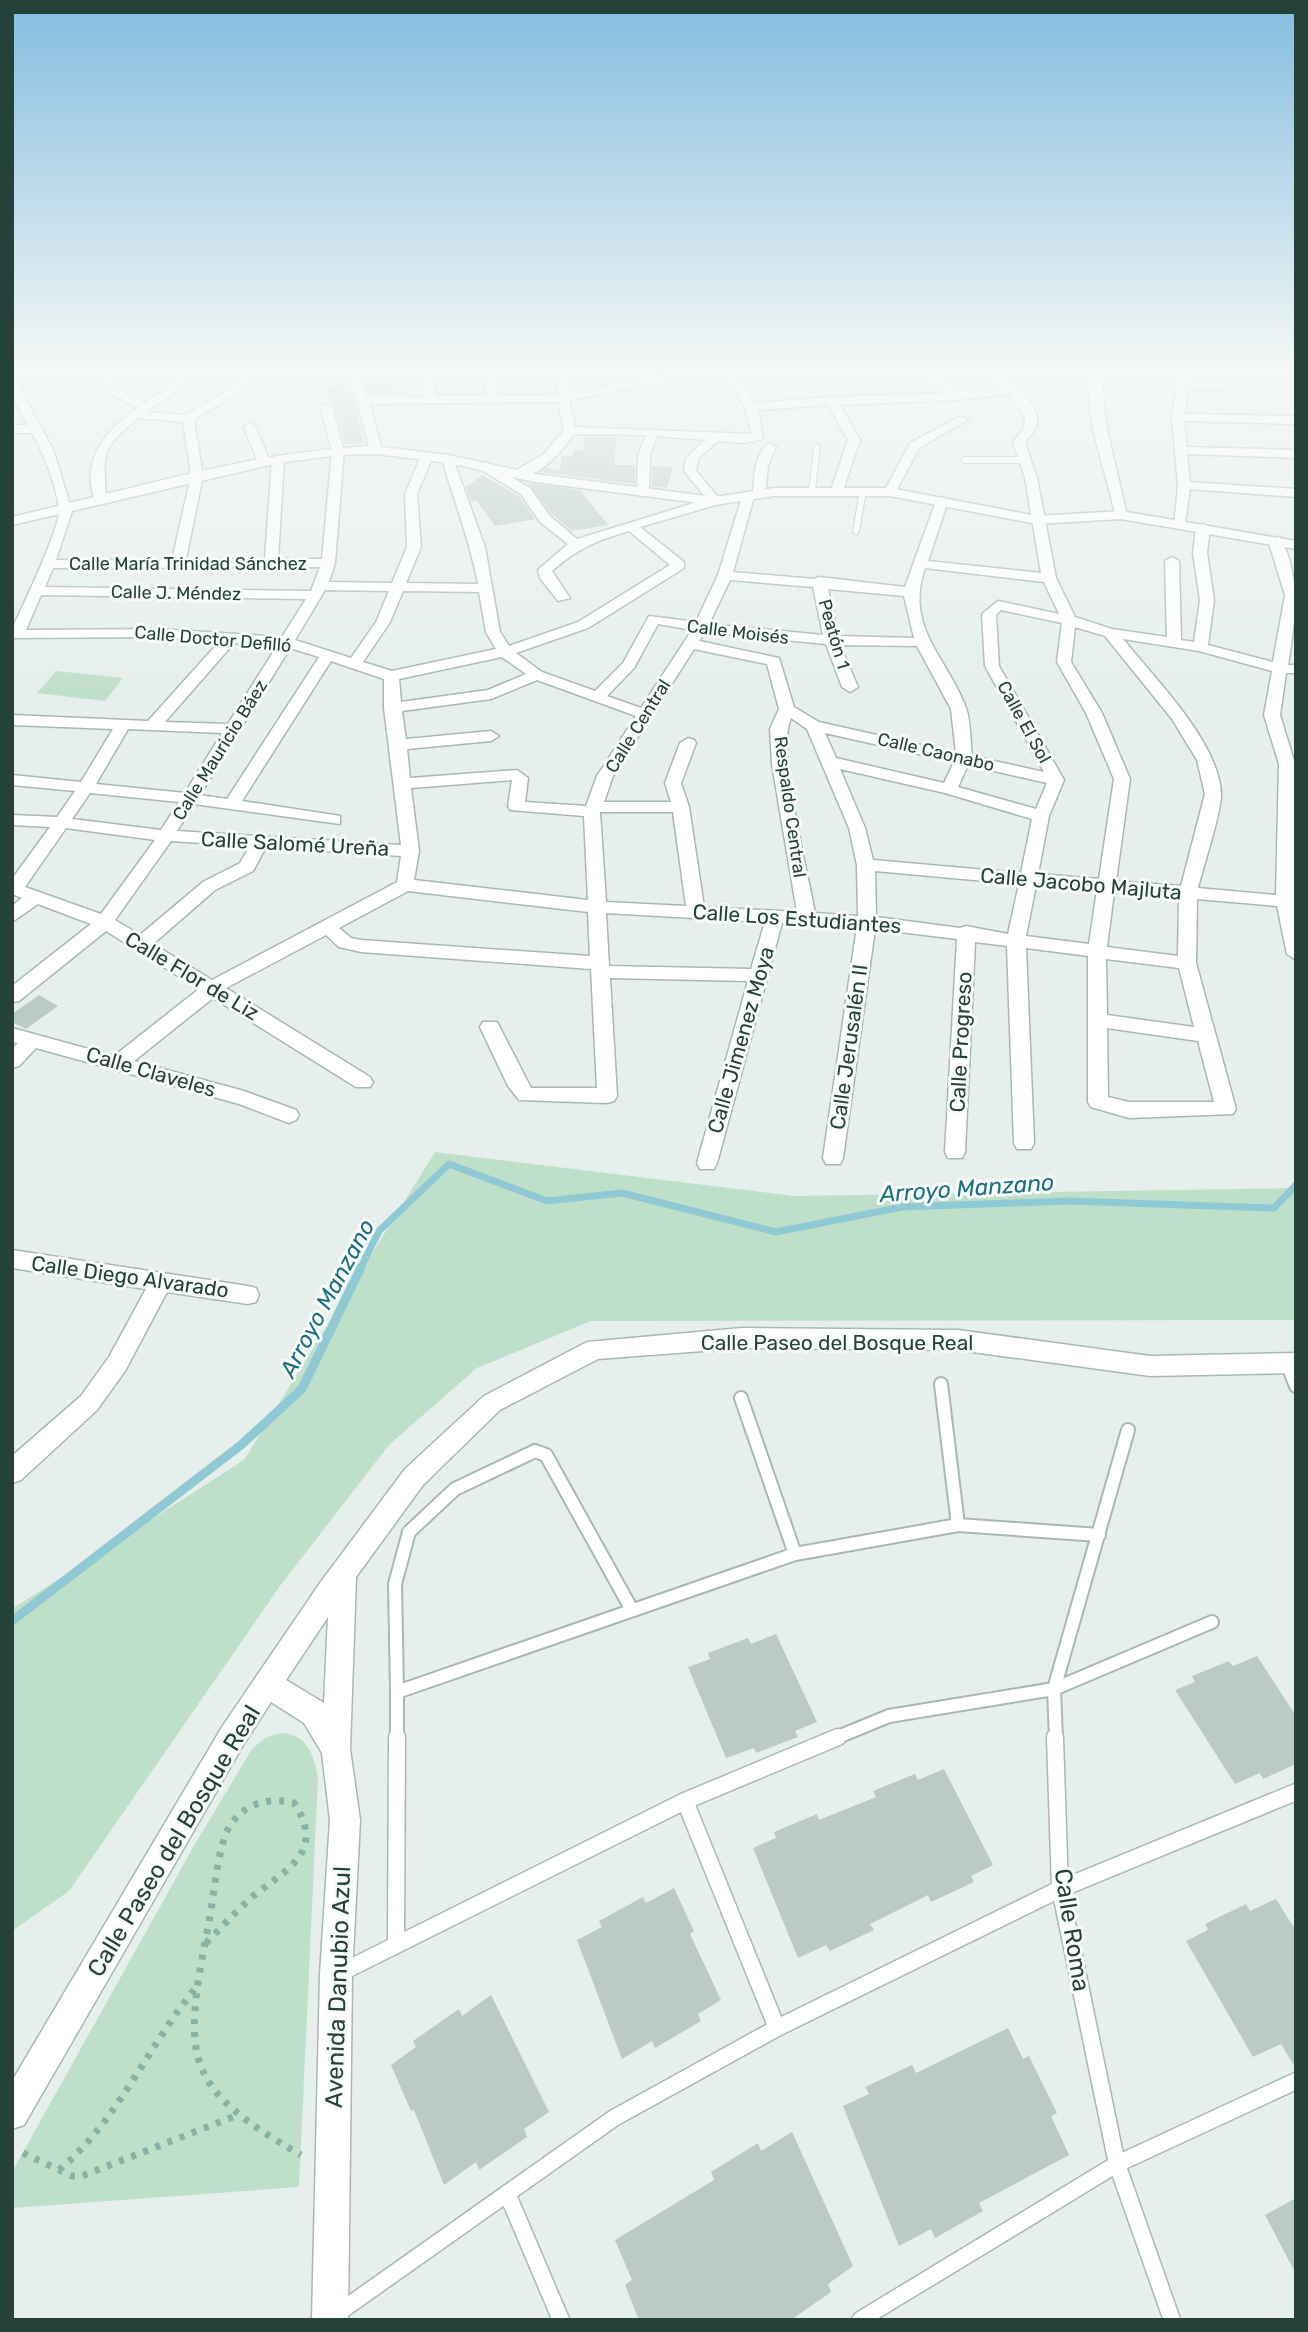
<svg xmlns="http://www.w3.org/2000/svg" width="1308" height="2332" viewBox="0 0 1308 2332" font-family="Rubik,sans-serif">
	<style>
		.green { fill: #bfe0c8 }
		.lines { fill: none; stroke-linecap: round; stroke-linejoin: round }
		.stream-far1 { stroke: #8ec9d4; stroke-width: 7 }
		.stream { stroke: #8ec9d4; stroke-width: 9 }
		.building { fill: #bbcac4 }
		.lane-far2-casing { stroke: #a8b8b2; stroke-width: 8 }
		.lane-far1-casing { stroke: #a8b8b2; stroke-width: 16 }
		.lane-casing { stroke: #a8b8b2; stroke-width: 19 }
		.street-casing { stroke: #a8b8b2; stroke-width: 3 }
		.secondary-casing { stroke: #a4bbb3; stroke-width: 3 }
		.path { stroke: #86b3a5; stroke-width: 7; stroke-dasharray: 5 8; stroke-linecap: butt }
		.lane-far2 { stroke: #fff; stroke-width: 6 }
		.lane-far1 { stroke: #fff; stroke-width: 12 }
		.lane { stroke: #fff; stroke-width: 16 }
		.street { fill: #fff; fill-rule: evenodd }
		.secondary { fill: #fff; fill-rule: evenodd }
		.labels { text-anchor: middle; stroke-width: 6; stroke-linejoin: round; paint-order: stroke }
		.far-street-label { font-size: 18px; fill: #24423a; stroke: #f7fbf9 }
		.street-label { font-size: 21px; fill: #24423a; stroke: #f7fbf9 }
		.water-label { font-size: 23px; font-style: italic; fill: #1c6f80; stroke: #f7fbf9 }
		.near-street-label { font-size: 24px; fill: #24423a; stroke: #f7fbf9 }
	</style>
	<rect width="100%" height="100%" fill="#e6efeb"/>
	<path class="green" d="M56,671L123,678L105,701L37,693Z
		M435,1152L794,1196L1296,1188V1320L591,1321L477,1368L389,1445L280,1586L69,1891L12,1931V1609L244,1460Z
		M280,1733C307,1734 314,1754 318,1778L299,2187L12,2208V2172L191,1851L252,1749L265,1738Z"/>
	<g class="lines">
		<path class="stream-far1" d="M360,1269L379,1231L449,1164L547,1201L622,1193L776,1232L902,1207L1069,1201L1274,1208L1296,1185"/>
		<path class="stream" d="M12,1621L241,1445L302,1389L361,1267"/>
	</g>
	<path class="building" d="M393,375L394,390H407L406,394H369L364,377Z
		M348,385L354,402L364,443L345,444L335,406L330,403L327,386Z
		M584,437H617L614,465H635V484L541,472L546,468L560,470L562,456H573L574,450H583Z
		M652,466L673,467L667,488L652,486Z
		M482,475L519,496L535,519L495,526L476,500L471,501L466,487Z
		M527,483L580,490L608,525L572,531L552,514Z
		M39,995L58,1006L26,1029L12,1022V1014Z
		M776,1634L817,1722L795,1731L798,1737L756,1753L754,1748L726,1758L688,1667L710,1659L708,1653L748,1638L751,1644Z
		M1257,1656L1296,1716V1764L1263,1779L1260,1773L1235,1784L1175,1690L1195,1682L1192,1676L1229,1661L1233,1666Z
		M944,1769L993,1865L971,1876L974,1882L931,1902L928,1895L870,1924L874,1930L830,1951L826,1945L798,1958L753,1848L776,1838L774,1832L817,1814L819,1820L876,1797L873,1791L915,1774L918,1780Z
		M674,1888L694,1931L690,1934L721,2000L698,2014L701,2021L655,2048L652,2041L622,2059L577,1940L602,1927L599,1921L643,1897L646,1903Z
		M1276,1899L1296,1931V2069L1281,2044L1253,2057L1186,1941L1208,1930L1205,1924L1246,1904L1250,1911Z
		M491,1995L549,2112L524,2129L527,2137L479,2170L476,2162L444,2185L414,2110L411,2111L391,2065L416,2047L413,2041L459,2009L462,2016Z
		M1008,2028L1023,2059L1029,2056L1057,2113L1051,2116L1069,2155L979,2203L983,2211L935,2238L931,2229L899,2246L843,2106L869,2094L865,2087L912,2065L916,2073Z
		M792,2132L853,2266L828,2284L831,2292L791,2320H639L625,2285L632,2280L615,2240L714,2180L711,2172L758,2143L761,2151Z
		M1296,2198V2274L1265,2215Z"/>
	<g class="lines">
		<g class="lane-far2-casing">
			<path id="lane-far2" d="M965,460H1027
				M812,491L817,447
				M856,531L863,491"/>
		</g>
		<g class="lane-far1-casing">
			<path id="lane-far1" d="M1287,1363L1296,1386
				M941,1384L958,1525
				M741,1398L795,1554
				M397,1692L395,1584L409,1532L455,1489L535,1451L546,1455L632,1610
				M397,1739V1692L795,1554L958,1525L1099,1535
				M833,1739L889,1716L1054,1689L1212,1622
				M1056,1739L1054,1689L1128,1430"/>
		</g>
		<g class="lane-casing">
			<path id="lane" d="M1055,1737L1060,1889L1117,2164L1172,2320
				M685,1801L777,2028
				M396,1943L397,1737
				M342,1972L685,1801L838,1737
				M507,2193L561,2320
				M338,2313L614,2118L777,2028L1060,1889L1296,1792
				M860,2320L1117,2164L1296,2081"/>
		</g>
		<g class="street-casing">
			<path id="street" d="M87,368H99L119,390L145,403L178,379L155,368H171L186,374L194,368H207L147,412L186,415L233,387L250,368H262L241,391L194,420L203,476L186,559H265L272,459L278,455L284,459L278,559H322L332,451L320,407L326,404L332,407L344,451L335,563L329,582L392,583L407,547L405,494L421,456L427,452L433,456L417,494L421,547L406,583L478,584C470,541 454,501 442,459L452,456L485,547L500,632L509,646L578,622L670,565L629,531C595,541 579,548 552,571L570,598L558,601L540,578L538,570L568,544L540,522L521,494L480,469V463H488L530,488L550,516L577,539L707,499L684,471L686,458L705,440L657,436L650,456L649,492L643,496L637,492L638,456L646,435L574,434C563,451 537,480 515,477V471L544,454L564,430L558,402L370,404L382,450L376,454L370,450L357,401L344,368H355L367,397H425L424,368H435L436,396H486L484,368H495L497,396L557,395L558,368H570L569,393L701,368H734L755,403L831,397L944,393L916,368H928L957,392L1002,388L979,368H991C1007,381 1040,400 1037,424C1036,432 1028,436 1025,443L1037,478L1056,578L1075,617L1112,629L1167,637L1165,561L1172,557L1179,561L1181,640L1194,642L1200,600L1193,553L1196,528L1203,524L1210,528L1207,553L1214,600L1208,645L1273,662L1285,595L1268,540L1280,537C1302,579 1295,620 1288,665H1296V673H1286L1280,715L1295,764L1296,960L1287,954L1277,906L1197,899L1196,963L1236,1109L1233,1114L1129,1118L1091,1107L1088,1102V956L1026,948L1034,1143L1031,1149H1017L1014,1143L1007,946L975,942L965,1152L962,1158H948L945,1152L957,939L875,929L843,1158L840,1164H826L823,1158L857,927L782,923L717,1163L714,1169H700L697,1163L748,981L610,978L617,1096L614,1101L607,1103L519,1100L508,1086L480,1027L483,1022H497L531,1088H597L591,969L361,952L339,947L326,935L226,988L370,1077L373,1082L370,1087H356L213,998L134,1061L244,1091L296,1110L299,1115L296,1120L289,1123L239,1104L36,1048L19,1066L12,1068V1049L18,1043L12,1042V1028L114,1056L199,989L106,931L19,1001L12,1002V986L91,924L38,904L12,922V906L22,898L12,894V879L50,827L12,825V815L57,817L75,791L12,785V775L81,782L113,729L12,725V715L148,721L219,642L159,637L12,638V629C22,608 61,526 59,509C56,484 44,454 32,433H12V425H28L12,397V374L18,377L23,395L53,449L72,511L56,560H172L191,476L183,422L139,418C99,449 104,454 106,501L96,504C79,461 105,430 138,408L111,394ZM724,371L745,407L752,434L575,427L569,400ZM1009,394L1025,418V426L1013,443L1025,478L1041,573L928,561L948,501L942,497L936,501L905,587L819,577L814,579L733,572L754,497L765,495L768,466L776,447L770,443C754,451 754,479 753,495L742,497L718,575L696,622L649,616L623,663L595,691L542,672L516,653L588,628L684,568V562L640,527L719,504V498L696,471L698,459L718,441L745,443L763,439L758,410L828,405L848,440L831,490L837,494L843,490L860,440L840,405L956,400ZM320,567L311,591L45,587L53,568ZM925,568L1044,582L1059,614L998,601L982,614L985,666L1044,772L972,756C970,741 971,722 966,708C948,658 904,628 925,568ZM730,580L813,587L823,635L709,624ZM828,589L904,596L914,638L838,636ZM325,590L389,591L376,622L351,658L295,640ZM403,591L479,592L486,632L496,649L392,671L363,662L390,622ZM41,595L306,599L282,637L159,629L26,630ZM1001,610L1062,623L1057,662L1086,713L1114,779L1099,879L1038,874L1049,816L1064,780L999,666L996,615ZM658,624L692,630L641,708L607,696L634,668ZM1075,627L1105,636L1172,719L1197,760L1205,794L1181,886L1116,881L1130,779L1102,713L1071,662ZM705,632L826,644L842,687L850,692L858,687L840,645L917,646L951,709L956,753L819,722L794,707L779,658L699,641ZM1123,639L1199,651L1272,671L1264,715L1279,764L1276,895L1198,888C1203,867 1222,811 1221,793C1218,741 1155,679 1123,639ZM234,643L277,646L228,724L165,722ZM290,648L319,657L227,799L200,795ZM694,649L767,664L779,709L770,729L772,764L797,912L704,907L689,807L681,783L696,743L694,740L688,738L680,743L665,783L671,802H604L613,776ZM502,657L526,674L488,690L401,702L399,679ZM331,661L384,679V708L401,845L177,831L194,804L340,824V816L334,815L242,801ZM537,680L636,716L597,776L586,806L525,802L528,778L517,770L410,778L407,749L491,741L499,736L491,731L406,739L402,711L491,699ZM791,718L807,729L849,828L857,865L858,916L815,913C808,872 776,751 791,718ZM128,729L222,733L185,793L96,784ZM825,733L954,762L944,783L836,758ZM968,765L1047,783L1036,809L958,787ZM840,769L945,793L1032,819L1021,873L873,860L865,828ZM512,780L508,806L510,810L584,816L588,900L414,880L419,851L411,788ZM90,793L179,802L161,830L72,819ZM600,812H673L686,906L606,902ZM66,828L155,840L101,914L25,887ZM171,841L250,846L240,863L203,882L140,935L115,920ZM266,847L401,856L397,882L212,980L153,944L215,890L253,871ZM875,871L1019,884L1008,934L966,926L960,928L876,917ZM1036,885L1097,890L1089,944L1026,936ZM408,891L588,912L590,956L361,940L351,938L339,928ZM1114,892L1179,898L1178,956L1107,947ZM606,913L765,922L751,969L609,966ZM1106,959L1179,968L1194,1027L1107,1015ZM1107,1028L1198,1041L1214,1102H1129L1108,1097Z
				M1091,368L1101,370L1106,425L1127,515L1121,519L1115,515C1107,470 1081,414 1091,368Z
				M1180,368H1191L1189,382L1296,380V386L1188,389L1184,414L1296,416V424L1184,421L1187,447L1296,450V458L1187,454L1190,482L1296,489V497L1190,489L1185,523L1174,526L1178,485L1172,417Z
				M959,417L969,419L919,448L894,495H886L884,492L910,443Z
				M250,423L256,427L270,462L268,465L258,462L244,427Z
				M12,1250L248,1286L256,1288L259,1295L256,1302L248,1304L167,1292L125,1371L97,1410L21,1480L12,1483V1456L81,1396L109,1357L146,1289L12,1268Z
				M742,1328L958,1330L1150,1356L1296,1353V1373L1150,1376L958,1350L742,1348L598,1359L500,1410L423,1485L356,1577L350,1749L360,1820L352,1975L348,2320H312L320,1975L330,1820L322,1753L304,1723L271,1702L242,1747L24,2125L12,2129V2081L222,1727L320,1583L405,1469L484,1396L587,1342ZM328,1617L324,1703L286,1680Z"/>
		</g>
		<g class="secondary-casing">
			<path id="secondary" d="M376,446L448,455L535,474L715,497L774,488H890L1037,516L1121,511L1296,541V549L1121,519L1037,524L890,496H774L715,505L535,482L448,463L376,454L338,455L278,463L12,525V517C130,490 255,450 376,446Z"/>
		</g>
		<path class="path" d="M206,1943C221,1928 236,1911 252,1897C285,1870 327,1853 294,1803C265,1796 240,1805 226,1833C215,1864 214,1900 207,1932C182,2061 185,2088 301,2155
			M23,2153L72,2176H82L235,2116
			M59,2170C120,2119 148,2044 199,1984"/>
		<use href="#lane-far2" class="lane-far2"/>
		<use href="#lane-far1" class="lane-far1"/>
		<use href="#lane" class="lane"/>
		<use href="#street" class="street"/>
		<use href="#secondary" class="secondary"/>
	</g>
	<linearGradient id="sky" x2="0" y2="1"><stop stop-color="#84bce0"/><stop offset="0.53" stop-color="#f4f8f6"/><stop offset="1" stop-color="#f4f8f6" stop-opacity="0"/></linearGradient>
	<rect width="1308" height="695" fill="url(#sky)"/>
	<g class="labels">
		<g class="far-street-label">
			<text x="188" y="570">Calle María Trinidad Sánchez</text>
			<text transform="translate(176 593) rotate(1)" y="6">Calle J. Méndez</text>
			<text transform="translate(738 632) rotate(7)" y="6">Calle Moisés</text>
			<text transform="translate(834 634) rotate(74)" y="6">Peatón 1</text>
			<text transform="translate(213 639) rotate(5)" y="6">Calle Doctor Defilló</text>
			<text transform="translate(1024 722) rotate(61)" y="6">Calle El Sol</text>
			<text transform="translate(638 726) rotate(-58)" y="6">Calle Central</text>
			<text transform="translate(220 750) rotate(-58)" y="6">Calle Mauricio Báez</text>
			<text transform="translate(936 752) rotate(13)" y="6">Calle Caonabo</text>
			<text transform="translate(790 807) rotate(82)" y="6">Respaldo Central</text>
		</g>
		<g class="street-label">
			<text transform="translate(295 844) rotate(3)" y="7">Calle Salomé Ureña</text>
			<text transform="translate(1081 884) rotate(5)" y="7">Calle Jacobo Majluta</text>
			<text transform="translate(797 919) rotate(4)" y="7">Calle Los Estudiantes</text>
			<text transform="translate(192 976) rotate(31)" y="7">Calle Flor de Liz</text>
			<text transform="translate(741 1040) rotate(-74)" y="7">Calle Jimenez Moya</text>
			<text transform="translate(961 1042) rotate(-87)" y="7">Calle Progreso</text>
			<text transform="translate(849 1047) rotate(-82)" y="7">Calle Jerusalén II</text>
			<text transform="translate(151 1072) rotate(16)" y="7">Calle Claveles</text>
			<text transform="translate(130 1277) rotate(8)" y="7">Calle Diego Alvarado</text>
			<text x="837" y="1350">Calle Paseo del Bosque Real</text>
		</g>
		<g class="water-label">
			<text transform="translate(967 1188) rotate(-4)" y="8">Arroyo Manzano</text>
			<text transform="translate(327 1298) rotate(-62)" y="8">Arroyo Manzano</text>
		</g>
		<g class="near-street-label">
			<text transform="translate(174 1841) rotate(-59)" y="8">Calle Paseo del Bosque Real</text>
			<text transform="translate(1072 1930) rotate(81)" y="8">Calle Roma</text>
			<text transform="translate(338 1987) rotate(-88)" y="8">Avenida Danubio Azul</text>
		</g>
	</g>
	<rect width="1308" height="2332" fill="none" stroke="#24423a" stroke-width="28"/>
</svg>
